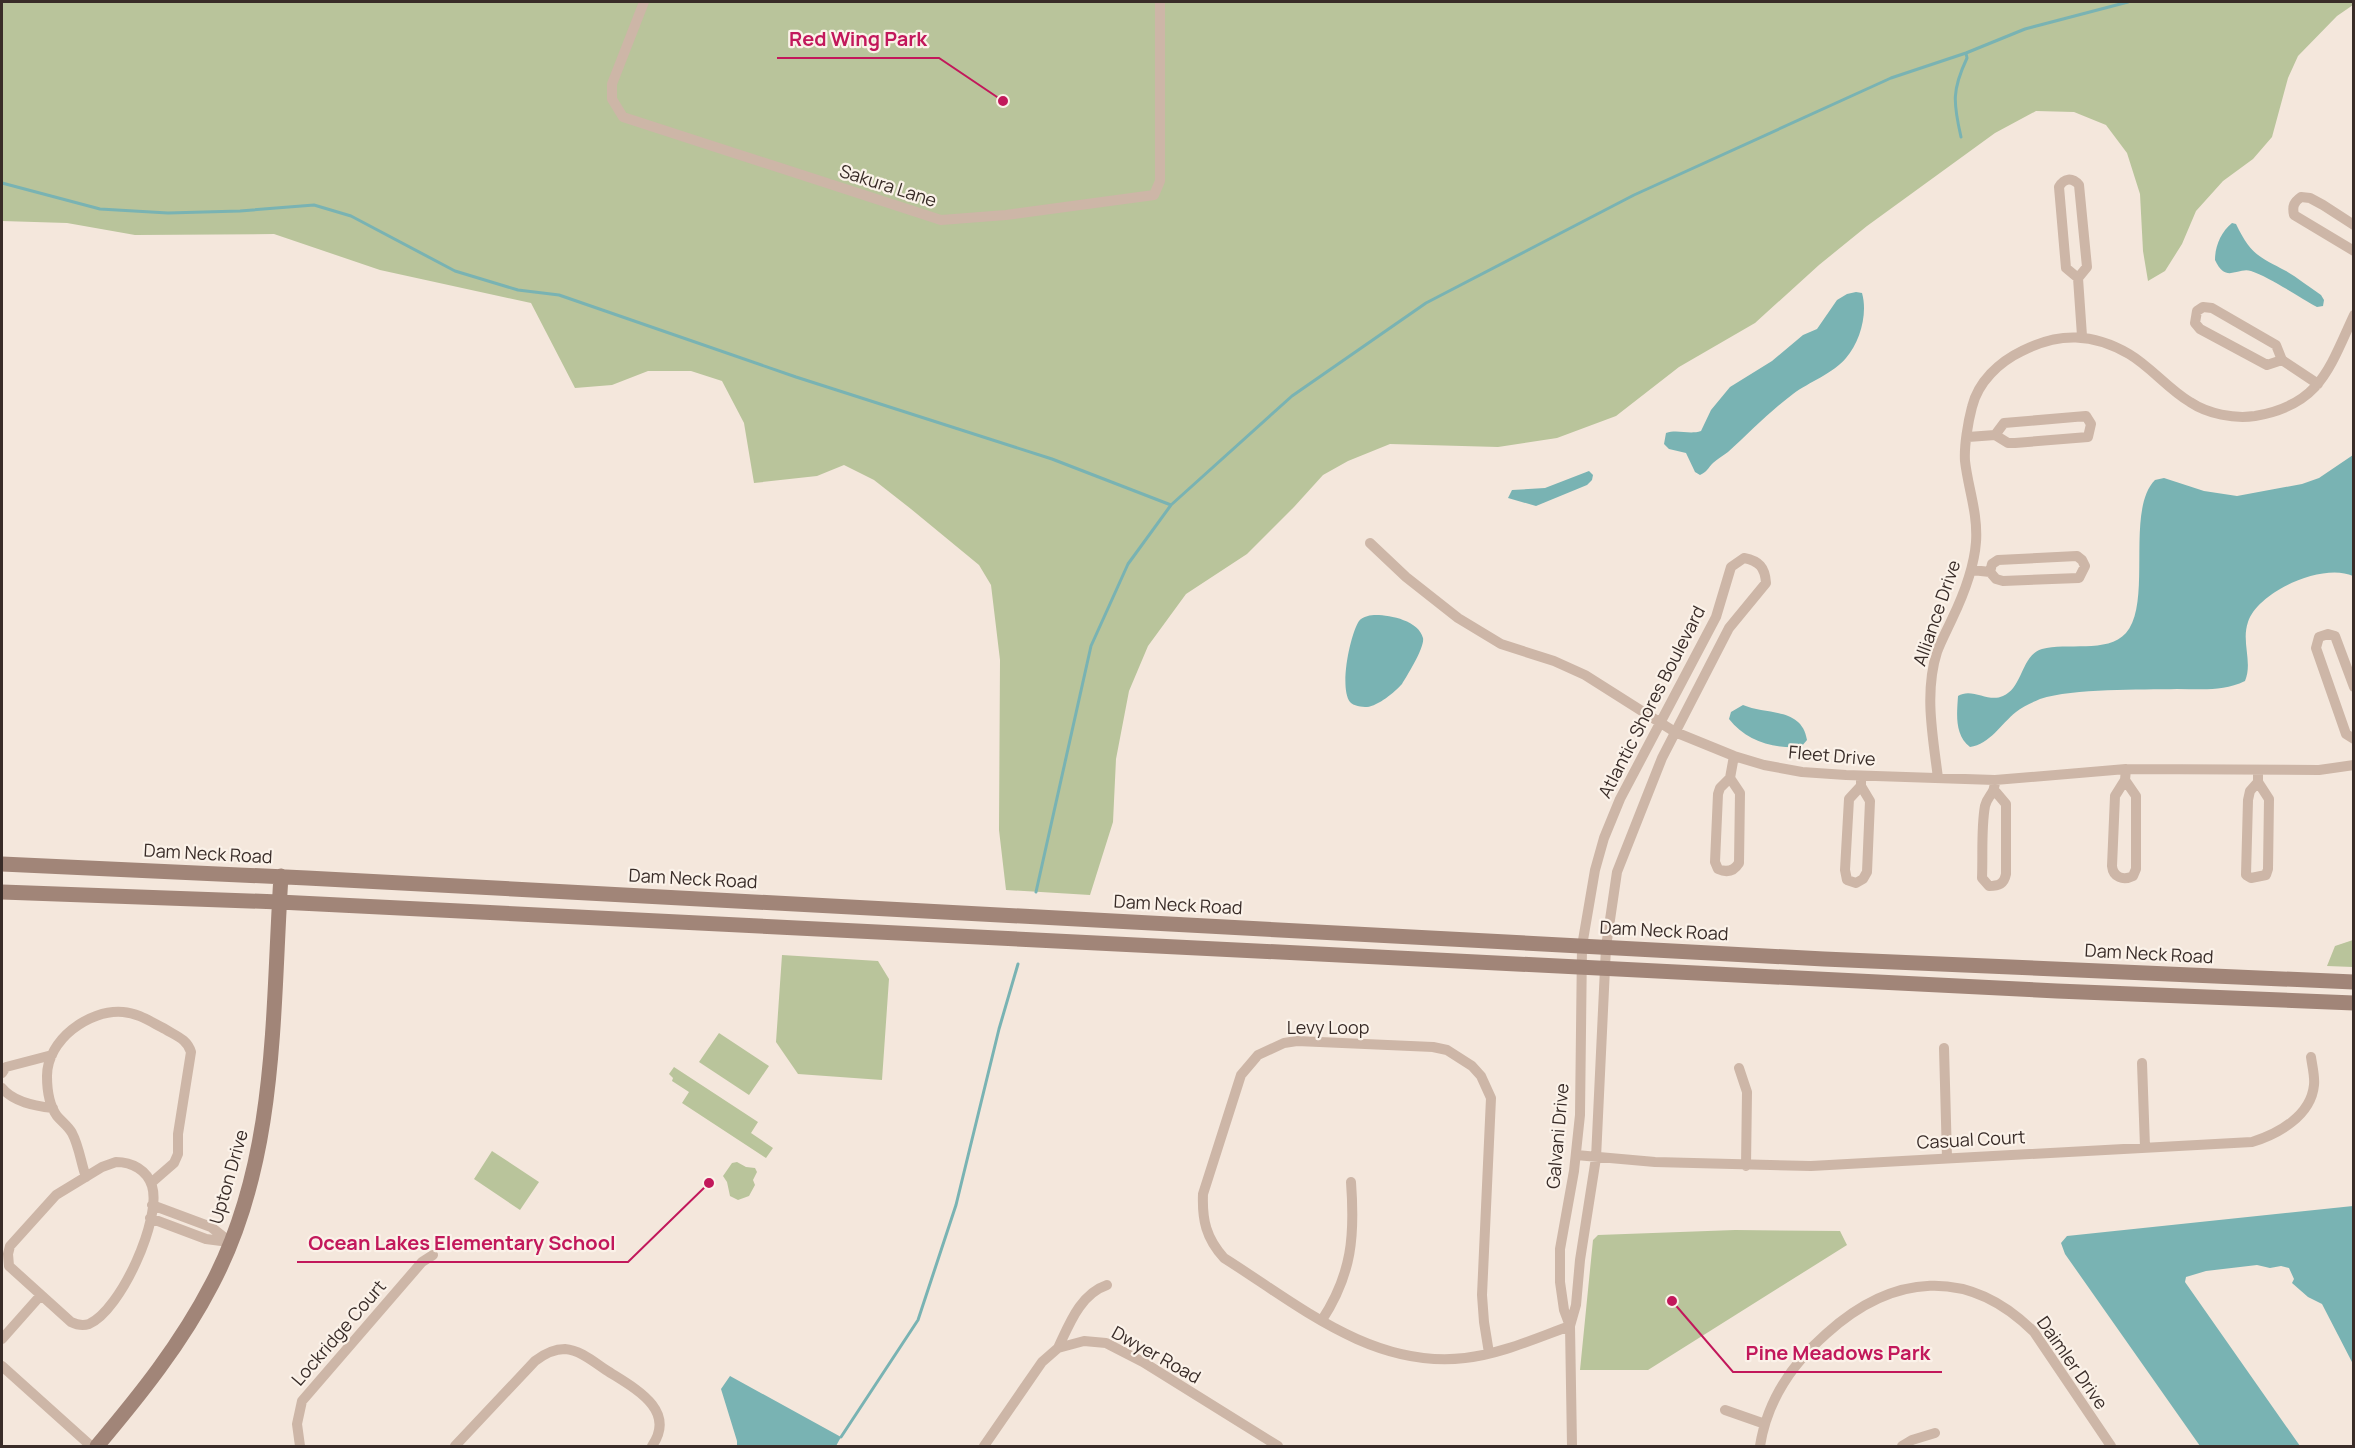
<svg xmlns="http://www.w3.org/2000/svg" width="2355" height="1448" viewBox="0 0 2355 1448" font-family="Manrope,sans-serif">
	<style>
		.green { fill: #b9c49b }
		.water { fill: #79b3b3 }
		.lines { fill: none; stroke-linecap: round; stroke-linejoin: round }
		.stream { stroke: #79b3b3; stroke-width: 3 }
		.street { stroke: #cdb6a7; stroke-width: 10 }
		.secondary { stroke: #a18578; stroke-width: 15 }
		.labels { text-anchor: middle; stroke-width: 4.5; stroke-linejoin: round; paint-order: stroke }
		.street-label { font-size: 18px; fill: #392c28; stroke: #fbf2e9 }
		.leader { fill: none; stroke: #c2185b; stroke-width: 2 }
		.callout-dot { fill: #c2185b; stroke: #fbf2e9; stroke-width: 2 }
		.callout-label { font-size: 20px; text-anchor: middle; font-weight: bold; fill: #c2185b; stroke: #fbf2e9; stroke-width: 4.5; stroke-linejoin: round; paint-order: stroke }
	</style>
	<rect width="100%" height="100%" fill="#f4e7dc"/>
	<path class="green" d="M2,2H2353V5L2337,16L2298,56L2288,78L2272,137L2253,159L2223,181L2196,211L2182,244L2165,271L2148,281L2143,251L2140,194L2127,153L2106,125L2074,112L2036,111L1995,133L1867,226L1819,265L1755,323L1679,367L1616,416L1557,438L1498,447L1390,444L1348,461L1323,475L1294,507L1247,554L1186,594L1148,646L1129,691L1116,759L1113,822L1090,895L1006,890L999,830L1000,660L991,585L979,565L911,509L874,480L844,465L817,476L754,483L744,423L722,381L691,371H648L612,385L575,388L531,303L380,270L274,234L135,235L67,223L2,221Z
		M2353,940V967L2327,966L2335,946Z
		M782,955L878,961L889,979L882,1080L798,1074L776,1042Z
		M719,1033L769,1066L749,1095L699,1062Z
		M674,1067L758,1122L751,1133L773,1148L766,1158L682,1103L689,1092L672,1081L673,1078L669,1074Z
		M492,1151L539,1182L520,1210L474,1179Z
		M737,1162L746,1167L755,1168L757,1172L753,1180L755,1185L749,1196L738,1200L730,1196L727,1182L723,1176L732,1163Z
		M1735,1230L1840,1231L1847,1245L1648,1370H1580L1593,1240L1598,1235Z"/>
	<path class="water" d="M2232,223L2236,224C2251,255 2258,256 2286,271C2298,278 2309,287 2321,295L2324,300L2323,306L2317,307C2299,297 2269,277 2251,271C2237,267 2226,284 2215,260C2215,246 2221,232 2232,223Z
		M1856,292L1862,293C1868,314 1860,342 1846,358C1834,373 1809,382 1793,394C1769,412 1749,433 1728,452C1723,456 1717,459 1713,463C1708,468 1707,472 1700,475L1695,472L1686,453L1669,449L1664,444L1666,433C1678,429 1689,435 1701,431L1711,410L1730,387L1772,361L1803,335L1817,329L1837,300L1847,294Z
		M2353,455V576C2324,562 2258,591 2248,622C2241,642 2253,662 2245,681C2222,692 2201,689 2177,689C2140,690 2074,688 2040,699C2033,702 2022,707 2016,712C2001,724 1990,744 1970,747C1954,735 1957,713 1958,696C1972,687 1988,703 2003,696C2023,688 2021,655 2042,649C2066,642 2107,654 2126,633C2153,603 2125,510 2155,480L2164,478L2204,491L2237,496L2302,484L2319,478Z
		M1589,471L1593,475L1592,480L1587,485L1536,506L1508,498L1512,490L1545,488Z
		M1376,615C1391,615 1419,621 1423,638C1425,647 1407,676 1402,684C1395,692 1378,706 1367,707C1362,707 1353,706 1350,702C1339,688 1350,635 1359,621C1363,616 1371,615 1376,615Z
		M1743,705C1766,715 1802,707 1807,740L1801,747C1774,749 1746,741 1729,719L1731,712Z
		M2353,1206V1364L2322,1304L2308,1297L2292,1283L2294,1279L2289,1268L2281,1266L2270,1268L2257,1265L2206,1271L2186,1277L2185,1282L2300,1446H2200L2065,1254L2061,1243L2067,1236Z
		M730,1376L841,1437L836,1446H737V1441L721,1389Z"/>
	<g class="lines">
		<path class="stream" d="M1961,137C1953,102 1952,90 1967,58L1966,53
			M2,183L100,209L168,213L240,211L314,205L351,216L455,271L518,290L559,295L796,377L1052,459L1171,505
			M1036,892L1091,646L1128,564L1171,505L1292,396L1426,303L1634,195L1891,78L1966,53L2025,29L2128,2
			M841,1437L918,1320L956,1205L999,1029L1018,964"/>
		<path class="street" d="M644,2L612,84V99L623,117L941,220L1006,215L1154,195L1160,181V2
			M2354,225L2323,205L2310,198L2301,197C2294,202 2292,206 2294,215L2354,251
			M2078,278L2066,268L2059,187C2064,178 2072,177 2079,185L2087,267L2078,278L2082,336
			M2282,360L2267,365L2200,329L2195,323L2197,311L2203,307L2212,308L2276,345L2282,360L2318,384
			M1968,437L1995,435L2008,443H2015L2088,437L2091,424L2086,416L2004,423L1995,435
			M1370,543L1406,577L1458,618L1501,644L1554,661L1585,675L1675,732L1734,756L1764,765L1802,772L1846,775L1995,780L2126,769L2319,770L2354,765
			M1972,570L1990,572L1996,579L2003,581L2079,578L2085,566L2082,560L2077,556L1998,560L1992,564L1990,572
			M2354,687L2335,636L2328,634L2319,637L2316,648L2346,734L2354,739
			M2258,770V782L2269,799L2268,869L2266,875L2251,878L2246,875L2248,800L2250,791L2258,782
			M1730,778L1740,793L1739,863C1734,871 1727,873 1718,869L1715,862L1718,794L1720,788L1730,778L1734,756
			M1938,778C1933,737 1924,693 1937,652C1941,641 1947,630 1952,619C1964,594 1974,569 1976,542C1978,513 1968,488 1965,461C1964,446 1968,422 1972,407C1978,382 1999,362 2022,351C2059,332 2093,333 2129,354C2151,367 2168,389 2190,402C2208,414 2234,419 2255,416C2320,405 2329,369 2354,315
			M1995,780C1995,795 1988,794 1985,806C1981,828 1983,855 1982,878L1989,886C1999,886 2004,884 2006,874V804L1995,791
			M2125,780L2136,796V869L2133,876C2123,881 2113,877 2112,866L2115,796L2125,780L2126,769
			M1861,786L1849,799L1845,870L1847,880L1856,883L1863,879L1867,872L1870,801L1861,786V776
			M1944,1048L1947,1158
			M2142,1063L2145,1147
			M1739,1068L1747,1092L1746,1166
			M2,1073L6,1067L52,1055
			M2,1088C13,1102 35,1106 53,1108
			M1576,1155L1655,1162L1811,1166L2252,1142C2278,1134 2311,1116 2314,1085C2315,1076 2312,1065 2311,1057
			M116,1162C132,1162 147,1170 152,1186C162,1218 121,1310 89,1324C83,1326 77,1325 71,1322L9,1266L8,1254L10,1246L56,1195L102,1167Z
			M86,1177C81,1163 79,1146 72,1133C68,1126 62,1122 57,1116C49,1105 47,1090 47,1076C47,1040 89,1009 123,1012C138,1013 151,1022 165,1029C176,1036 187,1039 191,1052L178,1134V1154L174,1163L151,1183
			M152,1205L211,1227L230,1242
			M150,1218L206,1239L229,1242
			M1322,1320C1352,1274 1355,1236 1351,1182
			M1570,1326L1576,1305L1580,1260L1596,1158L1606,947L1617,872L1662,758L1729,628L1766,583C1765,567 1759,561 1744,558L1731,567L1716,617L1620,799L1604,838L1595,870L1582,946L1580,1115L1574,1171L1560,1249V1282L1564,1310L1570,1326L1572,1446
			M2,1339L41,1295
			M1058,1348C1069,1325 1080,1294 1107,1285
			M1489,1353L1484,1322L1482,1295L1491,1098L1481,1076L1472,1066L1447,1050L1433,1047L1297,1041L1284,1043L1258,1055L1241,1075L1203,1194C1202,1220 1206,1238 1224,1258C1297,1304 1372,1369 1465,1358C1501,1354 1536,1338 1570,1326
			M2,1366L91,1446
			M1725,1410L1765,1424
			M300,1446L297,1424L302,1401L422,1262L433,1255
			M455,1446L535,1361C544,1354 553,1349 565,1349C580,1350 594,1362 606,1370C632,1387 678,1409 652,1446
			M984,1446L1042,1362L1058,1348L1084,1341L1106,1343L1143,1362L1278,1446
			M1760,1446C1767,1401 1792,1364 1826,1334C1892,1274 1968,1266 2034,1332L2111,1446
			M1902,1446L1912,1440L1935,1433"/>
		<path class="secondary" d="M2,864L307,878L1824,959L2354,982
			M2,892L279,902L2057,991L2354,1003
			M97,1446C140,1395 181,1344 212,1284C278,1159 272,1014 281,876"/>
	</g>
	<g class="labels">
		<g class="street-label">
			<text transform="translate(888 186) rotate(18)" y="6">Sakura Lane</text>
			<text transform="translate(1937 613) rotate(-71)" y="6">Alliance Drive</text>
			<text transform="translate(1652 702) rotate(-63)" y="6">Atlantic Shores Boulevard</text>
			<text transform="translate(1832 756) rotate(5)" y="6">Fleet Drive</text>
			<text transform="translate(208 854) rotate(3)" y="6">Dam Neck Road</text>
			<text transform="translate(693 879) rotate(3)" y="6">Dam Neck Road</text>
			<text transform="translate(1178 905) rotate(3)" y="6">Dam Neck Road</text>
			<text transform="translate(1664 931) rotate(3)" y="6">Dam Neck Road</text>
			<text transform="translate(2149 954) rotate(3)" y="6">Dam Neck Road</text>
			<text x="1328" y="1034">Levy Loop</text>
			<text transform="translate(1558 1136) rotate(-85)" y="6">Galvani Drive</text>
			<text transform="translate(1971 1140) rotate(-3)" y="6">Casual Court</text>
			<text transform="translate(229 1177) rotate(-74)" y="6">Upton Drive</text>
			<text transform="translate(339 1333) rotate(-49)" y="6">Lockridge Court</text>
			<text transform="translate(1156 1355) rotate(29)" y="6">Dwyer Road</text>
			<text transform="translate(2072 1363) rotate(55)" y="6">Daimler Drive</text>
		</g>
	</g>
	<path class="leader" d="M1003 101L939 58H777M709 1183L628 1262H297M1672 1301L1733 1372H1942"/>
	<g class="callout-dot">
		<circle cx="1003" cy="101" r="6"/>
		<circle cx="709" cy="1183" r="6"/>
		<circle cx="1672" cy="1301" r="6"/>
	</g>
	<g class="callout-label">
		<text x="858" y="46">Red Wing Park</text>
		<text x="462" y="1250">Ocean Lakes Elementary School</text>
		<text x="1838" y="1360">Pine Meadows Park</text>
	</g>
	<rect width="2355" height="1448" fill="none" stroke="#392c28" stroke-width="6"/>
</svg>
